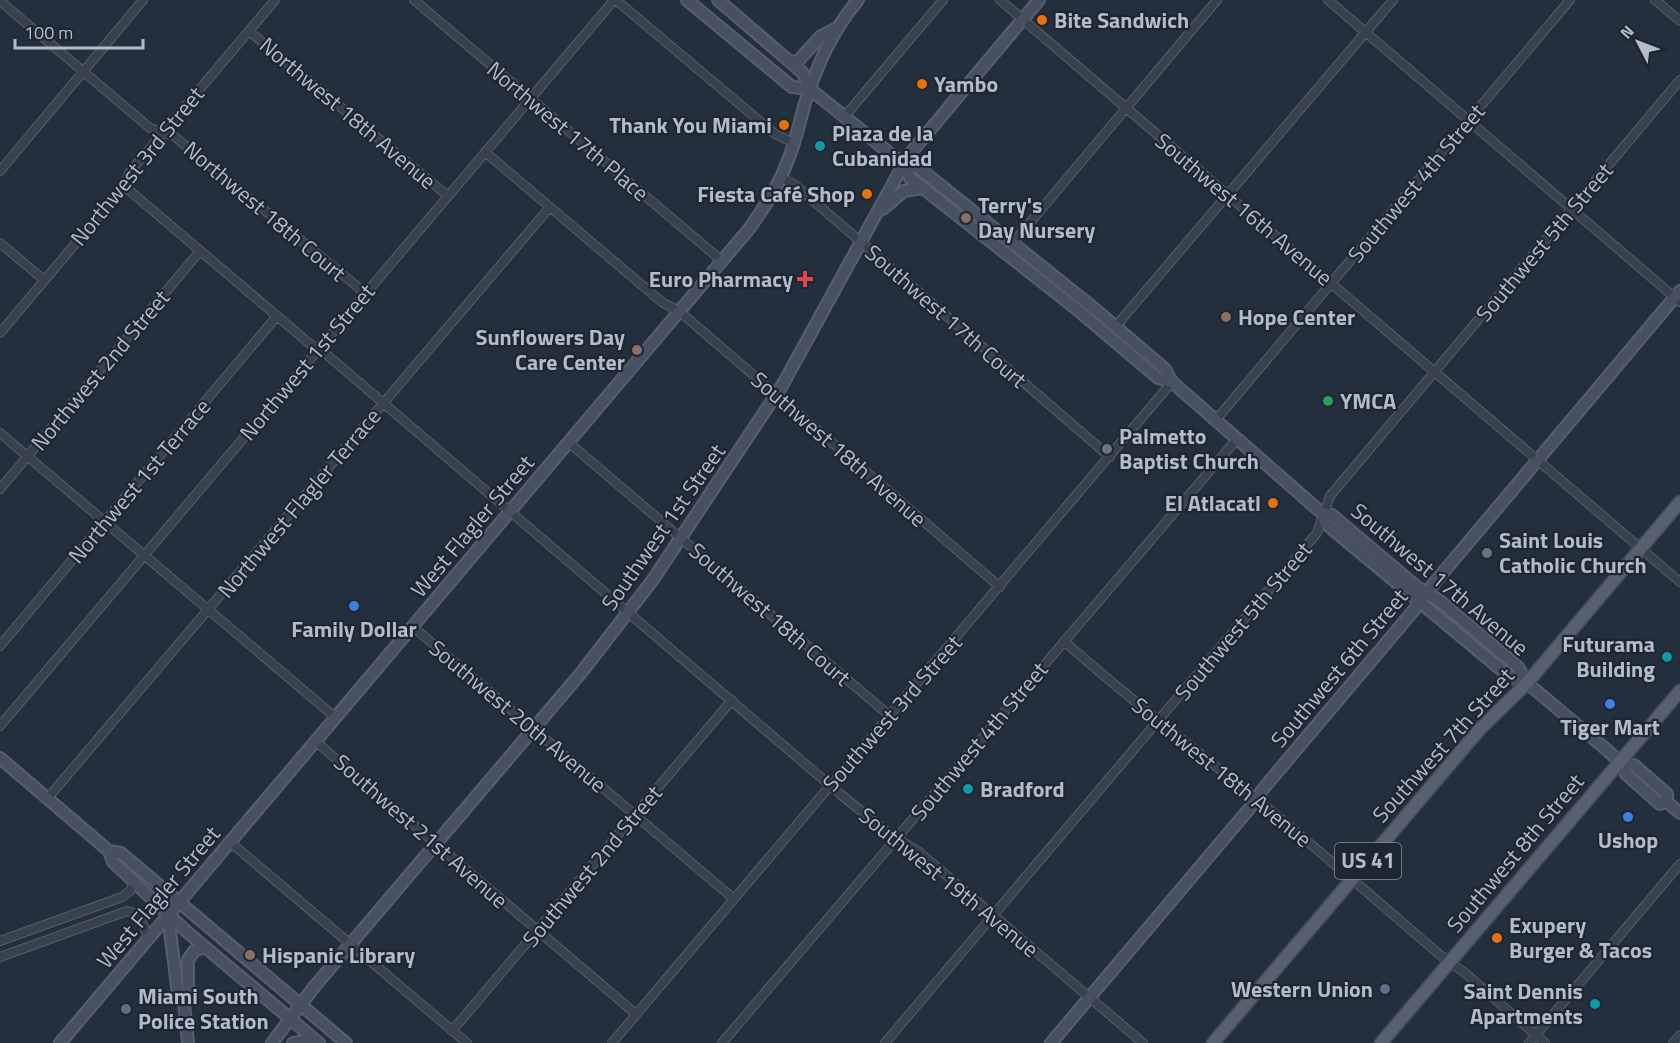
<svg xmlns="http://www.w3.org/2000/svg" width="1680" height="1043" viewBox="0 0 1680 1043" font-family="'Titillium Web',sans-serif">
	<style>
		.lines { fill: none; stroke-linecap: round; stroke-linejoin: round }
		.street-casing { stroke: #565f6c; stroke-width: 10 }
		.secondary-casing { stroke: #565f6c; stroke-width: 14 }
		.primary-casing { stroke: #414a57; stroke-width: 15 }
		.street { stroke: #38414e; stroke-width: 8 }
		.secondary { stroke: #465061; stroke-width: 10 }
		.primary { stroke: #56606e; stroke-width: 12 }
		.food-dot { fill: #e8710a; stroke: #1d2633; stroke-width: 2 }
		.culture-dot { fill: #0f9aa8; stroke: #1d2633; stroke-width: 2 }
		.education-dot { fill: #8d6e63; stroke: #1d2633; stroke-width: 2 }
		.health-dot { fill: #e0444e; stroke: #1d2633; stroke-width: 2 }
		.leisure-dot { fill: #2e9e5b; stroke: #1d2633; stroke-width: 2 }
		.worship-dot { fill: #6b7280; stroke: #1d2633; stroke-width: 2 }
		.shop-dot { fill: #3f7fe0; stroke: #1d2633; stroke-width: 2 }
		.service-dot { fill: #5c6f8a; stroke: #1d2633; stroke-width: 2 }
		.labels { text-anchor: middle; stroke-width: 4.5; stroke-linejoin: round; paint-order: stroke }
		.shield { fill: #1d2633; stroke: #878f9c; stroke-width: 1.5 }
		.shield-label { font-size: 21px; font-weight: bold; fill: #b4bcc9 }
		.poi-label { font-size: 22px; font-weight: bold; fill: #b4bcc9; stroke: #1d2633; text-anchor: start }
		.street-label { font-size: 22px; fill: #b4bcc9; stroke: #1d2633 }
	</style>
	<rect width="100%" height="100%" fill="#242f3e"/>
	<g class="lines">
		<g class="street-casing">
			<path id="street" d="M414,0L722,261
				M616,0L775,134L794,143
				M1000,0L1680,582
				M1328,0L1680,302
				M1655,0L1680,21
				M0,1L150,128L174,136L365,293
				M249,31L448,196
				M845,116L943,0
				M485,152L663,303L679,311L1000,587
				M0,171L143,0
				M781,177L795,185L1110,457
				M124,186L310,344L326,354L839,793L887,832L919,852L1143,1043
				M0,243L44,280
				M1012,244L1217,0
				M1116,326L1393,0
				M0,333L124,186L129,173L275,0
				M1215,421L1570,0
				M0,433L335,717
				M568,442L890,716
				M0,489L200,251
				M412,626L734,899
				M1064,641C1123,694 1186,742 1248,792C1313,845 1376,900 1440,955L1465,973L1545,1043
				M0,646L277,316
				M0,726L614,0
				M315,741L636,1014
				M47,799L550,207
				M230,842L467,1043
				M0,941L122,897L129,892L135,883
				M0,957L127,911C141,913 144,926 148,938
				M452,1031L732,700
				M612,1043L1172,382
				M722,1043L1236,440
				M885,1043L1317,533L1330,496L1680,80
				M1529,1043L1680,864
				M1673,1043L1680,1035"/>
		</g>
		<g class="secondary-casing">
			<path id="secondary" d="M687,0L792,87L810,89L903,164L919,168L1096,310L1165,369L1172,382L1323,514L1332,515L1417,587L1440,601L1518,667L1527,683
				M718,0L803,73L810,89
				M790,62L798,61L821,36L837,28
				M903,164L910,178L1074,307L1158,378L1172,382
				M883,209L904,191L922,188
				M1323,514L1325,523L1510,677L1527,683L1607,750L1620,762L1626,774L1660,804L1667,802L1680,813
				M0,758L109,851L121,853L346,1043
				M1620,762L1634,765L1667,794V802
				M109,851L113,862L186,931L319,1043
				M168,915L178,994L184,1003
				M60,1043L749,229C763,209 777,189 786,165C795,145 799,124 805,103C817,65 832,31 858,0
				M188,1043L184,1003L188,990V960L194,951L205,947
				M272,1043L314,987L581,673L652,581L783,384L908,156L1039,0
				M293,1043L313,1039
				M1051,1043L1249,809L1263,789L1414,610L1435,582L1680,291"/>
		</g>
		<g class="primary-casing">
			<path id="primary" d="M1213,1043L1479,730L1527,683L1680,502
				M1381,1043L1680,691"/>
		</g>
		<use href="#street" class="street"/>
		<use href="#secondary" class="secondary"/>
		<use href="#primary" class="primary"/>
	</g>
	<g class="food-dot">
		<circle cx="1042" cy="20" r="6"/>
		<circle cx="922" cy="84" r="6"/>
		<circle cx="784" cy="125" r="6"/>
		<circle cx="867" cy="194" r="6"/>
		<circle cx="1273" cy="503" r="6"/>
		<circle cx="1497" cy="938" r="6"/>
	</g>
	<g class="culture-dot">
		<circle cx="820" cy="146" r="6"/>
		<circle cx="1667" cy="657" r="6"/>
		<circle cx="968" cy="789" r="6"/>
		<circle cx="1595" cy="1004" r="6"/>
	</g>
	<g class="education-dot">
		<circle cx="966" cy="218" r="6"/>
		<circle cx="1226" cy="317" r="6"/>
		<circle cx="637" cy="350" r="6"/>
		<circle cx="250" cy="955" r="6"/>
	</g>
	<path class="health-dot" d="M802 270h6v6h6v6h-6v6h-6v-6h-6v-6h6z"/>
	<circle class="leisure-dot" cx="1328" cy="401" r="6"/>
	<g class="worship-dot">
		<circle cx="1107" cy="449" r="6"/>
		<circle cx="1487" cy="553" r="6"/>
	</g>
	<g class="shop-dot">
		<circle cx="354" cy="606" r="6"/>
		<circle cx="1610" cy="704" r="6"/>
		<circle cx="1628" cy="817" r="6"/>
	</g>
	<g class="service-dot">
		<circle cx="1385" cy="989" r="6"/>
		<circle cx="126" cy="1009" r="6"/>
	</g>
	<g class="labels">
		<rect class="shield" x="1335" y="843" width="66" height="36" rx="4.5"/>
		<g class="shield-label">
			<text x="1368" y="868">US 41</text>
		</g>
		<g class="poi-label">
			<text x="1054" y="28">Bite Sandwich</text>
			<text x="934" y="92">Yambo</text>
			<text x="772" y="133" text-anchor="end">Thank You Miami</text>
			<text x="832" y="141">Plaza de la<tspan x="832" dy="25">Cubanidad</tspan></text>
			<text x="855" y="202" text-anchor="end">Fiesta Café Shop</text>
			<text x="978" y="213">Terry's<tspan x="978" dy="25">Day Nursery</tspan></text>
			<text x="793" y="287" text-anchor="end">Euro Pharmacy</text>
			<text x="1238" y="325">Hope Center</text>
			<text x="625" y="345" text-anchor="end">Sunflowers Day<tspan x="625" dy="25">Care Center</tspan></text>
			<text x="1340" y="409">YMCA</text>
			<text x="1119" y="444">Palmetto<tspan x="1119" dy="25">Baptist Church</tspan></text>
			<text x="1261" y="511" text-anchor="end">El Atlacatl</text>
			<text x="1499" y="548">Saint Louis<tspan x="1499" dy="25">Catholic Church</tspan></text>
			<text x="354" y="637" text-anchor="middle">Family Dollar</text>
			<text x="1655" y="652" text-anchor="end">Futurama<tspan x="1655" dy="25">Building</tspan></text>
			<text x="1610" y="735" text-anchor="middle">Tiger Mart</text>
			<text x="980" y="797">Bradford</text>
			<text x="1628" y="848" text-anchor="middle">Ushop</text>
			<text x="1509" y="933">Exupery<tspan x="1509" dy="25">Burger &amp; Tacos</tspan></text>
			<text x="262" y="963">Hispanic Library</text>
			<text x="1373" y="997" text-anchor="end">Western Union</text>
			<text x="1583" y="999" text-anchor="end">Saint Dennis<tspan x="1583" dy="25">Apartments</tspan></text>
			<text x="138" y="1004">Miami South<tspan x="138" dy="25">Police Station</tspan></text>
		</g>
		<g class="street-label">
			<text transform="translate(348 113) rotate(40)" y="8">Northwest 18th Avenue</text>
			<text transform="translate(568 131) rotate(40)" y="8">Northwest 17th Place</text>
			<text transform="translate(137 166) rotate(-51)" y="8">Northwest 3rd Street</text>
			<text transform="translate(1416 183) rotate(-50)" y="8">Southwest 4th Street</text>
			<text transform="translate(1244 209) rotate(40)" y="8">Southwest 16th Avenue</text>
			<text transform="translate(265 211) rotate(40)" y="8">Northwest 18th Court</text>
			<text transform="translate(1544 242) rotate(-50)" y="8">Southwest 5th Street</text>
			<text transform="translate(946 316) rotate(41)" y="8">Southwest 17th Court</text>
			<text transform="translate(307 362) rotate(-50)" y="8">Northwest 1st Street</text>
			<text transform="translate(100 370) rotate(-50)" y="8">Northwest 2nd Street</text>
			<text transform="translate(839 449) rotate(41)" y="8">Southwest 18th Avenue</text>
			<text transform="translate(139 481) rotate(-50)" y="8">Northwest 1st Terrace</text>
			<text transform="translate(299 503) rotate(-50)" y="8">Northwest Flagler Terrace</text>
			<text transform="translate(472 526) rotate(-50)" y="8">West Flagler Street</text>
			<text transform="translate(663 527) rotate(-55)" y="8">Southwest 1st Street</text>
			<text transform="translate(1440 579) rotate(40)" y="8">Southwest 17th Avenue</text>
			<text transform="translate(770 614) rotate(41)" y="8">Southwest 18th Court</text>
			<text transform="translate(1243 621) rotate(-50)" y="8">Southwest 5th Street</text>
			<text transform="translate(1339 668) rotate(-50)" y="8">Southwest 6th Street</text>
			<text transform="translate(892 713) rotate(-49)" y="8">Southwest 3rd Street</text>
			<text transform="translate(518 716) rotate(40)" y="8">Southwest 20th Avenue</text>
			<text transform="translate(979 741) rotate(-50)" y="8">Southwest 4th Street</text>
			<text transform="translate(1443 745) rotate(-48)" y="8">Southwest 7th Street</text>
			<text transform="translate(1222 772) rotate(39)" y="8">Southwest 18th Avenue</text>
			<text transform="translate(421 831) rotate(41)" y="8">Southwest 21st Avenue</text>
			<text transform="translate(1515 853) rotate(-50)" y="8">Southwest 8th Street</text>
			<text transform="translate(592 866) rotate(-50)" y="8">Southwest 2nd Street</text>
			<text transform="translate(949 882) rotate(39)" y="8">Southwest 19th Avenue</text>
			<text transform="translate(158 897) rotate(-50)" y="8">West Flagler Street</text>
		</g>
	</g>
	<g transform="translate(1638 42) rotate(312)" stroke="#1d2633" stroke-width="4.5" paint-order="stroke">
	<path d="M0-4.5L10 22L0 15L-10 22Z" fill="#b4bcc9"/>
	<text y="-9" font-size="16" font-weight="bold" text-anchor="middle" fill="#b4bcc9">N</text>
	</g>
	<path d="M15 39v9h128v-9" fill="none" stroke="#b4bcc9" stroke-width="3"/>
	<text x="24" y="39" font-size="18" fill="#b4bcc9" stroke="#1d2633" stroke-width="4.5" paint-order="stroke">100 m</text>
</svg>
